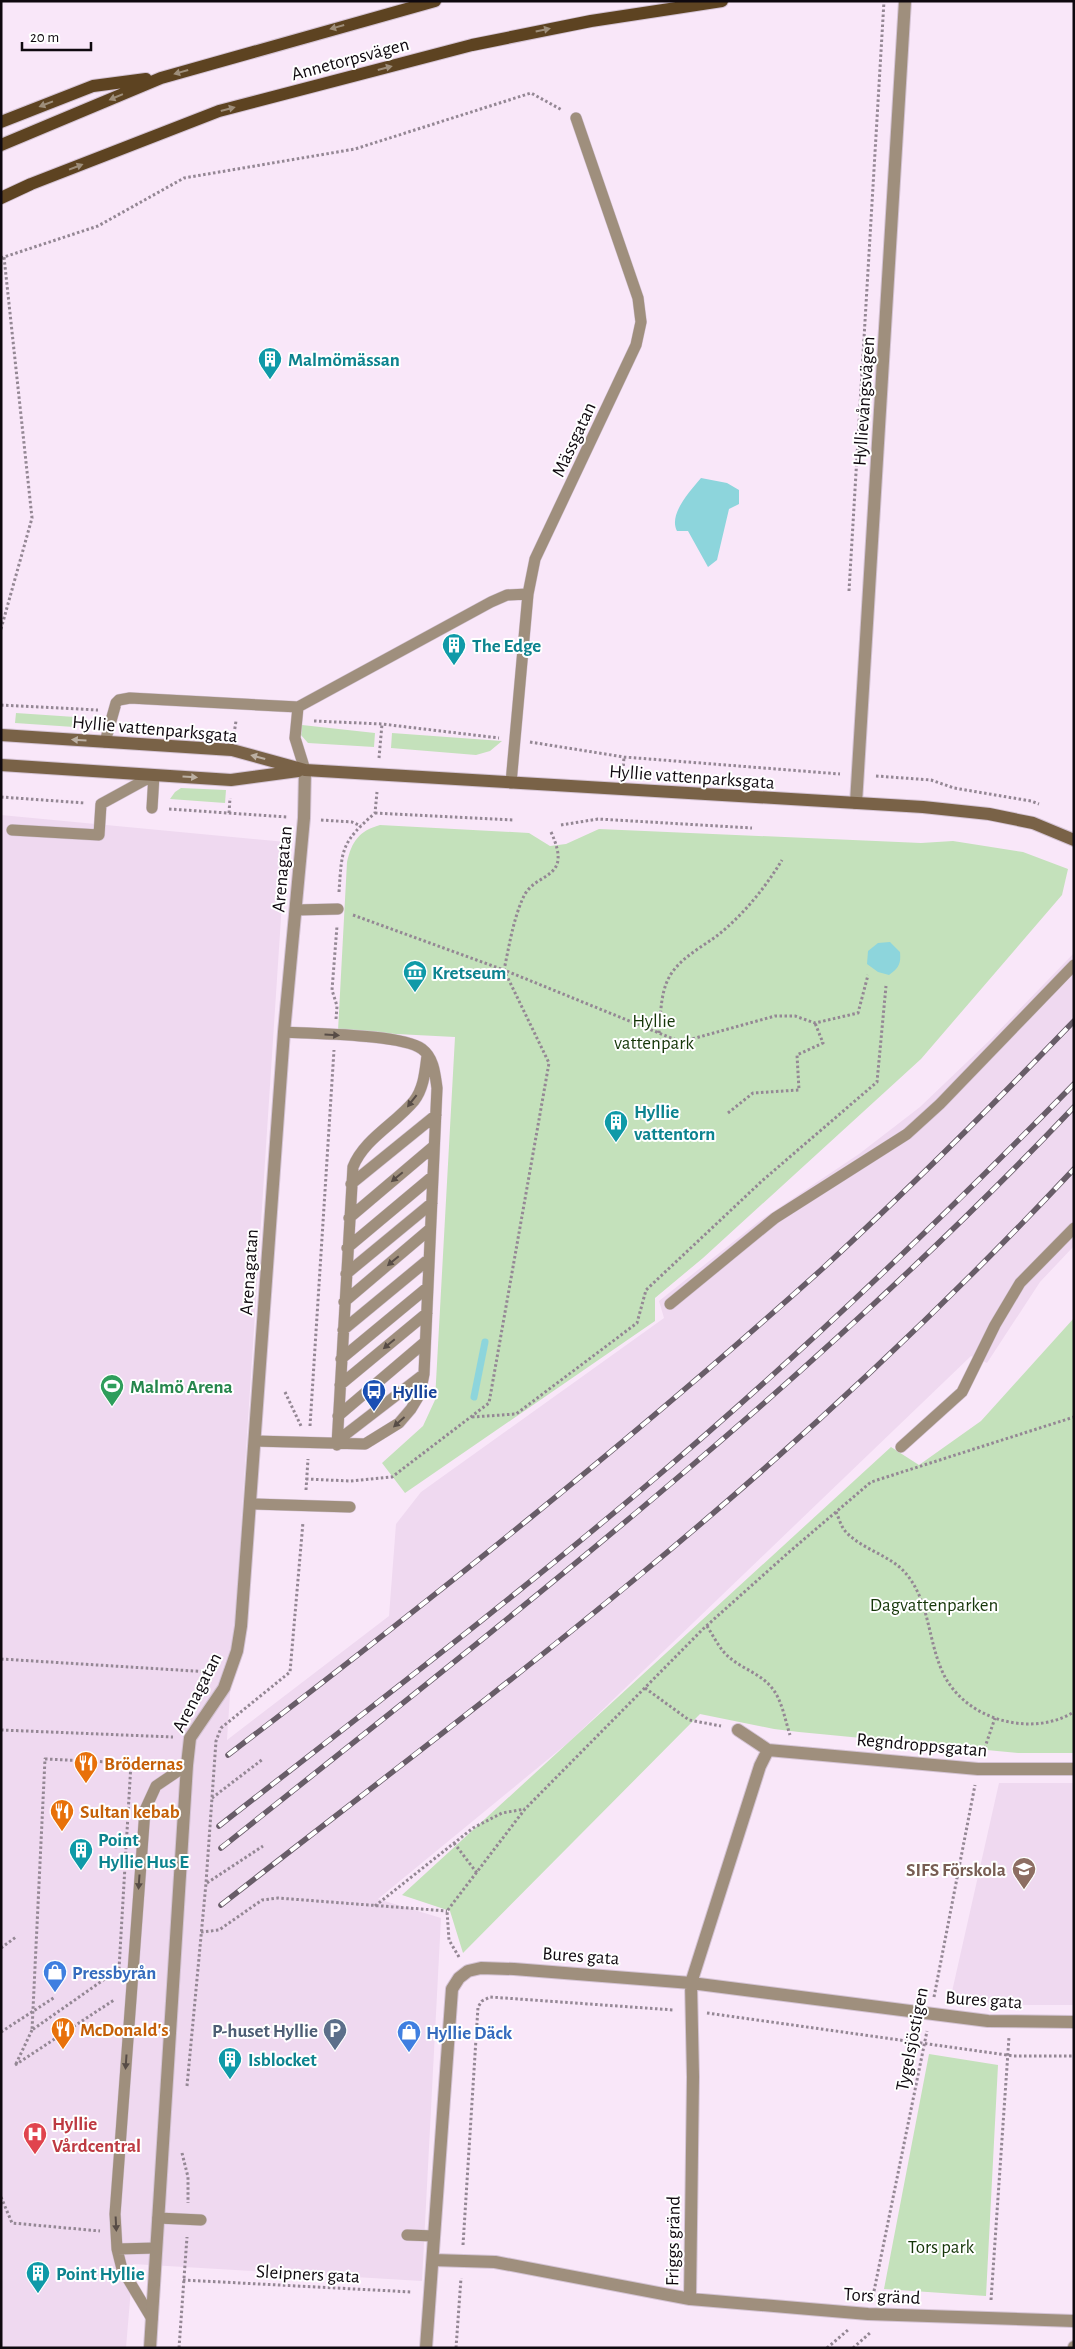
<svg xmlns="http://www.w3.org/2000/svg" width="1075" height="2349" viewBox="0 0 1075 2349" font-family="'Alegreya Sans',sans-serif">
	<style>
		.built { fill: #efd9f0 }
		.green { fill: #c4e1bb }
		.water { fill: #8dd5dc }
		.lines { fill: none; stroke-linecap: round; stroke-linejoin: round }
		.stream { stroke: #8dd5dc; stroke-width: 7 }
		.lane-casing { stroke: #d4c3d4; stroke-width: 12 }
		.street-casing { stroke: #d4c3d4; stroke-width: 14 }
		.secondary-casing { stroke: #d4c3d4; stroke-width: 14 }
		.primary-casing { stroke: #d4c3d4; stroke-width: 14 }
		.path { stroke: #948794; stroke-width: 3; stroke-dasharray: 2.5 2.5; stroke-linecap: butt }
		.lane { stroke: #9f8f7d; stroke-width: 11 }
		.street { stroke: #9f8f7d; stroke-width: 12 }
		.secondary { stroke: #796247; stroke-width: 12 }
		.primary { stroke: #5d4321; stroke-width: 12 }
		.rail-casing { stroke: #685d68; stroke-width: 5.5 }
		.rail { stroke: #fff; stroke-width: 4; stroke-dasharray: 11; stroke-linecap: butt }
		.oneway { fill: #9e8e7a }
		.oneway2 { fill: #bcb0a3 }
		.oneway3 { fill: #574c46 }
		.labels { text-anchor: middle; stroke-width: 4; stroke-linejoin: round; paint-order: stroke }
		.street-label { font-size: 19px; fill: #0f090f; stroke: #fff }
		.culture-label { font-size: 19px; font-weight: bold; fill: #0d838f; stroke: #fff; text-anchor: start }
		.park-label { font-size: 19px; fill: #153608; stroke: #fff }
		.leisure-label { font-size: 19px; font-weight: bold; fill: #27864d; stroke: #fff; text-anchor: start }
		.transit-label { font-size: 19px; font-weight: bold; fill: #164399; stroke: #fff; text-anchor: start }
		.food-label { font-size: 19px; font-weight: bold; fill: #c56008; stroke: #fff; text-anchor: start }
		.education-label { font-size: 19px; font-weight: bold; fill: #785e54; stroke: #fff; text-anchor: end }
		.shop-label { font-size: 19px; font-weight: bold; fill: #366cbe; stroke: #fff; text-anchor: start }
		.service-label { font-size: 19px; font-weight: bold; fill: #4e5e75; stroke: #fff; text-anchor: end }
		.health-label { font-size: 19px; font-weight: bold; fill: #be3a42; stroke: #fff; text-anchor: start }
	</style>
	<rect width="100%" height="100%" fill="#f9e7f9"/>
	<path class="built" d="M1,815L286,842L227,1740L389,1616L396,1524L421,1492L664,1318L659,1301L762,1219L859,1154L920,1107L990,1040L1074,953V1246L1040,1282L987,1363L971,1356L569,1742L378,1899L441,1918L422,2281L133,2264L126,2348H1Z
		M999,1783H1074V2005H1003L951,1996Z"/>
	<path class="green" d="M16,713L75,717L74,727L15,723Z
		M302,725L375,733L374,747L308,743L301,735Z
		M392,733L502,741L490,751L476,755L391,748Z
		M181,788L226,790L225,803L170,799L175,792Z
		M380,825L529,833L550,846L566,844L599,829L921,843L953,841L1023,852L1068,869L1062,895L921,1059L703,1258L655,1298V1321L405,1493L382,1463L423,1426L435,1400L455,1037L338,1031L347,862C352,841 359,831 380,825Z
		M1074,1318V1753H1018L799,1732L774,1729L700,1714L463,1953L450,1911L402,1895L891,1447L919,1465L981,1421Z
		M929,2054L998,2065L986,2296L884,2289Z"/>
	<path class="water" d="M701,478L727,483L739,490V504L729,509L717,560L708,567L688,531H677C668,514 691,490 701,478Z
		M890,942L900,952C901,964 899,968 889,975L878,972L867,964L868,951L878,943Z"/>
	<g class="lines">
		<path class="stream" d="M474,1397L485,1342"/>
		<g class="lane-casing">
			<path id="lane" d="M298,707L295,738L305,770
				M105,742L116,703L119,700L130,698L298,707L491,602L507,595L528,594
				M511,783L528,594L535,559L636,345L641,322L638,298L576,118
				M152,808L154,775
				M12,830L99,835L101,804L154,775
				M296,910L338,909
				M351,1184L436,1115
				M349,1218L434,1146
				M347,1248L433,1176
				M346,1274L432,1203
				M344,1302L430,1229
				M670,1304L775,1218L907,1134L940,1104L1074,965
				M343,1330L429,1259
				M341,1359L428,1287
				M340,1385L427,1313
				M338,1416L425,1342
				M255,1441L365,1444L399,1423L411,1409L420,1394L424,1374L437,1088C435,1074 434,1058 422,1049C401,1034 313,1034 284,1032
				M337,1441L424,1374
				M337,1445L353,1167C364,1139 395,1124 414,1101C424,1088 425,1071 427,1056
				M901,1447L962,1392L995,1325L1020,1283L1074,1228
				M250,1504L350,1507
				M158,2218L201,2220
				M407,2235L434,2236
				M117,2249L156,2248
				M152,2319L122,2269L117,2249L115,2214L145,1810L156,1786L187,1765"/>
		</g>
		<g class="street-casing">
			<path id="street" d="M856,803L905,1
				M738,1730L768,1750
				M433,2260L495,2262L690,2299L868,2314L1074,2321
				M690,2299L693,2077L691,1983L760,1766L768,1750L978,1769H1074
				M150,2348L187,1765L190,1738L224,1688L237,1651L241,1626L284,1032L304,818L305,770
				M426,2348L452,1989L459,1978L468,1971L481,1968L514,1969L691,1983L988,2021L1074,2022
				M1074,2348V2347"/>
		</g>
		<g class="secondary-casing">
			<path id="secondary" d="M1,735L232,750L305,770L923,807L989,814L1033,823L1074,840
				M1,765L231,780L298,771"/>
		</g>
		<g class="primary-casing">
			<path id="primary" d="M1,122L93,86L146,79
				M1,145L161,78L435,1
				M1,198L31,184L219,111L472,45L591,21L722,1"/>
		</g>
		<path class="path" d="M1,258L98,226L184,178L355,149L531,93L562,110
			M849,591L884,1
			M1,629L32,518L4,257
			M1,705L98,710
			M314,721L382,724L499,738
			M234,734L236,721
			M530,742L624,757L840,774
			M379,758L382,724
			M623,771L624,757
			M876,776L931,780L954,788L1031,801L1039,804
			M1,797L85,803
			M169,809L287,817
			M229,813L230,798
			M375,813L514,820
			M321,820L352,822L361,826
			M561,825L598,819L752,828
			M551,832C574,882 535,870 523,898C513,920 509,947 504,970L681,1042L775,1016H795L815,1023L858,1013L868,975
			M339,892C342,848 341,843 375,813L377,792
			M336,1019L337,1006L332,990L337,926
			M659,1033C661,1014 660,991 671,974C682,957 702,947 718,935C744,914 765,888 782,860
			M728,1113L753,1093L799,1090L797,1055L823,1043L815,1023
			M285,1392L301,1426
			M472,1417L516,1414L637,1323L646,1290L763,1180L877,1082L886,986
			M310,1426L334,1050
			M306,1479L350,1481L392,1477L489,1403L549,1063L504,970L353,915
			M306,1490L308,1459
			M836,1512C839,1518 841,1527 846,1532C864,1551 892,1555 908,1576C930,1605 928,1641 943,1673C965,1720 1031,1738 1074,1712
			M707,1626C714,1637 720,1650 730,1658C743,1669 761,1674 772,1688C782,1700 785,1720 790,1735
			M1,1659L210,1672
			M645,1688L689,1720L721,1726
			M1,1730L173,1737
			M983,1753L995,1718
			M45,1759L131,1763L119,1969L32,2030Z
			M212,1798L263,1759
			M454,1843L477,1873
			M207,1883L263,1846
			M375,1906L473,1828L502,1813L525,1809
			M201,1932L219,1930L262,1900L278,1898L447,1911
			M1,1948L16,1937
			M459,1957L449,1940L447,1911L525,1809L703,1629L788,1553L871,1482L1074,1417
			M934,1997L975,1785
			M707,2013L1014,2056H1074
			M1,2032L55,1997
			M16,2064L32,2030
			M15,2065L114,2000
			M187,2086L206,1883L216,1741L221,1728L290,1672L303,1522
			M182,2153L188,2177V2203
			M1,2197L12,2223L100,2231
			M463,2245L478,2007L482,2001L490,1997L674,2010
			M183,2280L412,2292
			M873,2296L927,2031
			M991,2300L1009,2037
			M179,2348L187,2237
			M456,2348L461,2278
			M827,2348L848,2330
			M853,2348L871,2332"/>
		<use href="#lane" class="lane"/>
		<use href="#street" class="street"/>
		<use href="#secondary" class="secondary"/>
		<use href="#primary" class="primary"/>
		<g class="rail-casing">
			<path id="rail" d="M228,1755C431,1600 631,1441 821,1270C908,1190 992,1106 1074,1021
				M219,1826C362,1714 508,1603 647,1485C796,1359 937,1224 1074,1084
				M221,1848C516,1613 814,1381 1074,1107
				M221,1905C359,1797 500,1691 635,1579C789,1452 937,1315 1074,1169"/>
		</g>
		<use href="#rail" class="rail"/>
	</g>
	<defs><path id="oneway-solid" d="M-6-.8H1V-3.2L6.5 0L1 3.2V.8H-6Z" transform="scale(1.25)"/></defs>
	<g class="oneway">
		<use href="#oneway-solid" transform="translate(337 27) rotate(164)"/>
		<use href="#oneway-solid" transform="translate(543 30) rotate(-12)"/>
		<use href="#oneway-solid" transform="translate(385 68) rotate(-15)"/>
		<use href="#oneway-solid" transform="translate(181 72) rotate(164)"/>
		<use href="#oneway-solid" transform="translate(116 97) rotate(157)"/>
		<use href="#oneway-solid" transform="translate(46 104) rotate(159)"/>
		<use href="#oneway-solid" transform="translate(228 109) rotate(-15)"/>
		<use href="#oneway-solid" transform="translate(76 167) rotate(-21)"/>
	</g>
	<g class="oneway2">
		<use href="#oneway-solid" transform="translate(79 740) rotate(-176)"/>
		<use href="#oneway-solid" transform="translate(258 757) rotate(-165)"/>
		<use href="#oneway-solid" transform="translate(190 777) rotate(4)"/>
	</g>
	<g class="oneway3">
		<use href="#oneway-solid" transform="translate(332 1035) rotate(4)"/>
		<use href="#oneway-solid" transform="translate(412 1101) rotate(128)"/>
		<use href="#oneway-solid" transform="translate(397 1177) rotate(140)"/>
		<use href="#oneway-solid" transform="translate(393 1261) rotate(140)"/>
		<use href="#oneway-solid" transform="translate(389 1344) rotate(140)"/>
		<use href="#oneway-solid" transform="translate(399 1422) rotate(138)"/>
		<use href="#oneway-solid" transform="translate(139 1882) rotate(94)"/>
		<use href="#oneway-solid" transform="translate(126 2062) rotate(94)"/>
		<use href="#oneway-solid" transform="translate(116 2224) rotate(87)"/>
	</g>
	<defs>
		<g id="building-pin" transform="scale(1.25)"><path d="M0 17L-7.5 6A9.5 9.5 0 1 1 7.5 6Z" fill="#0f9aa8" stroke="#fff"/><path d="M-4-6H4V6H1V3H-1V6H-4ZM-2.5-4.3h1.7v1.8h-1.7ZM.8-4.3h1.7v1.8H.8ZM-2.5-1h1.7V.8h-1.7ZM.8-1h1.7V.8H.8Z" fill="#fff"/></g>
		<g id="museum-pin" transform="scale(1.25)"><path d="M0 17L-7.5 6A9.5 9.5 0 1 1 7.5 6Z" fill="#0f9aa8" stroke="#fff"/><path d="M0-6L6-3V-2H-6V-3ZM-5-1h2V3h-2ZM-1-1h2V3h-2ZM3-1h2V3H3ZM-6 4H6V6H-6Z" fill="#fff"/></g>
		<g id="stadium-pin" transform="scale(1.25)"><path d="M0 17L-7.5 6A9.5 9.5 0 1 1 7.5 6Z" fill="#2e9e5b" stroke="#fff"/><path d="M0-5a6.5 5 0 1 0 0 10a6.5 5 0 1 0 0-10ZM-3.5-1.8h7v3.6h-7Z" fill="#fff"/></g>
		<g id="bus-pin" transform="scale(1.25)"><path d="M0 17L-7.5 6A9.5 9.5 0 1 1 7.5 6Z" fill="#1a4fb4" stroke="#fff"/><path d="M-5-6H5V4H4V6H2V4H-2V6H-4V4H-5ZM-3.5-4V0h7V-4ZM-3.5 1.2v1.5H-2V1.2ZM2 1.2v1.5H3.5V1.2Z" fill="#fff"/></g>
		<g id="restaurant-pin" transform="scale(1.25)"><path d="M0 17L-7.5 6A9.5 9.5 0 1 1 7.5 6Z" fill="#e8710a" stroke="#fff"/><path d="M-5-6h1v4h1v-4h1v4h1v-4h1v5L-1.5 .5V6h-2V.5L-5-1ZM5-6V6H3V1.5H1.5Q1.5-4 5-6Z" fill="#fff"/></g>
		<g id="school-pin" transform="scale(1.25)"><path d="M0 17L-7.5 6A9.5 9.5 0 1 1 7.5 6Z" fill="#8d6e63" stroke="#fff"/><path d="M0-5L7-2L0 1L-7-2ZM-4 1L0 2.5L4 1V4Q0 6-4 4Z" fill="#fff"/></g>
		<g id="shop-pin" transform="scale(1.25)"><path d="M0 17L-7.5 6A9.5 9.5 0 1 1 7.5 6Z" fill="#3f7fe0" stroke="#fff"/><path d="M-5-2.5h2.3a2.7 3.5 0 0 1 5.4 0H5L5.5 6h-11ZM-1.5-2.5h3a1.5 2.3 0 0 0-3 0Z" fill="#fff"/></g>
		<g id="parking-pin" transform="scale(1.25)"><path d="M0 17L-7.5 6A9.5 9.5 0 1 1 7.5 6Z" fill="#5c6f8a" stroke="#fff"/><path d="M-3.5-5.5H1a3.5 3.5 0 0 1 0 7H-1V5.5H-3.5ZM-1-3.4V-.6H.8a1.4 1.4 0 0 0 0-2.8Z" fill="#fff"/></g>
		<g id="hospital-pin" transform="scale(1.25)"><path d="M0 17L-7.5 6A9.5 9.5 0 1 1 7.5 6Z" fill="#e0444e" stroke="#fff"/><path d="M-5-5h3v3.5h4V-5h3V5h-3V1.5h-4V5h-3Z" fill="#fff"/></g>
	</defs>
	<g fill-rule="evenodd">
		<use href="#building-pin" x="270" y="359"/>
		<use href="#building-pin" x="454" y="645"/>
		<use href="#museum-pin" x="415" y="972"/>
		<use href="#building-pin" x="616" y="1122"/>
		<use href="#stadium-pin" x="112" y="1386"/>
		<use href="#bus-pin" x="374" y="1391"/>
		<use href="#restaurant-pin" x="86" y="1763"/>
		<use href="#restaurant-pin" x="62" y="1811"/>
		<use href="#building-pin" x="81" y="1850"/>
		<use href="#school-pin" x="1024" y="1869"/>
		<use href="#shop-pin" x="55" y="1972"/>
		<use href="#restaurant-pin" x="63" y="2029"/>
		<use href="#parking-pin" x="335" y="2030"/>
		<use href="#shop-pin" x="409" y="2032"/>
		<use href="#building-pin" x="230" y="2059"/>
		<use href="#hospital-pin" x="35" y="2134"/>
		<use href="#building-pin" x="38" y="2273"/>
	</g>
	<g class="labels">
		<g class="street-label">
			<text transform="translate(350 58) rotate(-15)" y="7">Annetorpsvägen</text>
			<text transform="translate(863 401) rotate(-86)" y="7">Hyllievångsvägen</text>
			<text transform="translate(573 439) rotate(-65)" y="7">Mässgatan</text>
			<text transform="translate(155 728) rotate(5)" y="7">Hyllie vattenparksgata</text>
			<text transform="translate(692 776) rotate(4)" y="7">Hyllie vattenparksgata</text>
			<text transform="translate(281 869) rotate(-85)" y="7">Arenagatan</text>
			<text transform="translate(248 1272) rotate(-86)" y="7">Arenagatan</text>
			<text transform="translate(196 1692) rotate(-63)" y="7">Arenagatan</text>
			<text transform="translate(922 1744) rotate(5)" y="7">Regndroppsgatan</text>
			<text transform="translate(581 1955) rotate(4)" y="7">Bures gata</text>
			<text transform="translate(984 1999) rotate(4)" y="7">Bures gata</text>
			<text transform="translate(911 2039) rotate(-79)" y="7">Tygelsjöstigen</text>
			<text transform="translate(672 2241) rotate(-89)" y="7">Friggs gränd</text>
			<text transform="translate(308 2273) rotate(3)" y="7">Sleipners gata</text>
			<text transform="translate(882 2295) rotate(3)" y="7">Tors gränd</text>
		</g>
		<g class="culture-label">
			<text x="288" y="366">Malmömässan</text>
			<text x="472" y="652">The Edge</text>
			<text x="432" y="979">Kretseum</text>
			<text x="634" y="1118">Hyllie<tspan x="634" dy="22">vattentorn</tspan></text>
			<text x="98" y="1846">Point<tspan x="98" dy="22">Hyllie Hus E</tspan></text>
			<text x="248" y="2066">Isblocket</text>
			<text x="56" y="2280">Point Hyllie</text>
		</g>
		<g class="park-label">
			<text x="654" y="1027">Hyllie<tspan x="654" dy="22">vattenpark</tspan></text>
			<text x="934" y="1611">Dagvattenparken</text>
			<text x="941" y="2253">Tors park</text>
		</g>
		<g class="leisure-label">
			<text x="130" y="1393">Malmö Arena</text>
		</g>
		<g class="transit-label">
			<text x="392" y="1398">Hyllie</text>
		</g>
		<g class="food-label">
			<text x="104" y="1770">Brödernas</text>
			<text x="80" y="1818">Sultan kebab</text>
			<text x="80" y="2036">McDonald's</text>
		</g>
		<g class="education-label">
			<text x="1006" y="1876">SIFS Förskola</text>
		</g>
		<g class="shop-label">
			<text x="72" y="1979">Pressbyrån</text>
			<text x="426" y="2039">Hyllie Däck</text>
		</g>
		<g class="service-label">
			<text x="318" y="2037">P-huset Hyllie</text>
		</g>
		<g class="health-label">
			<text x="52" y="2130">Hyllie<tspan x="52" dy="22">Vårdcentral</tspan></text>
		</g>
	</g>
	<rect width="1075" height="2349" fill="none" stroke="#0f090f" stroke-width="5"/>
	<path d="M22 42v8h69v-8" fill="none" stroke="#0f090f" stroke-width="2.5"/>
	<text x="30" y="42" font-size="15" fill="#0f090f" stroke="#ffffff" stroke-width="4" paint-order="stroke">20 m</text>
</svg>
